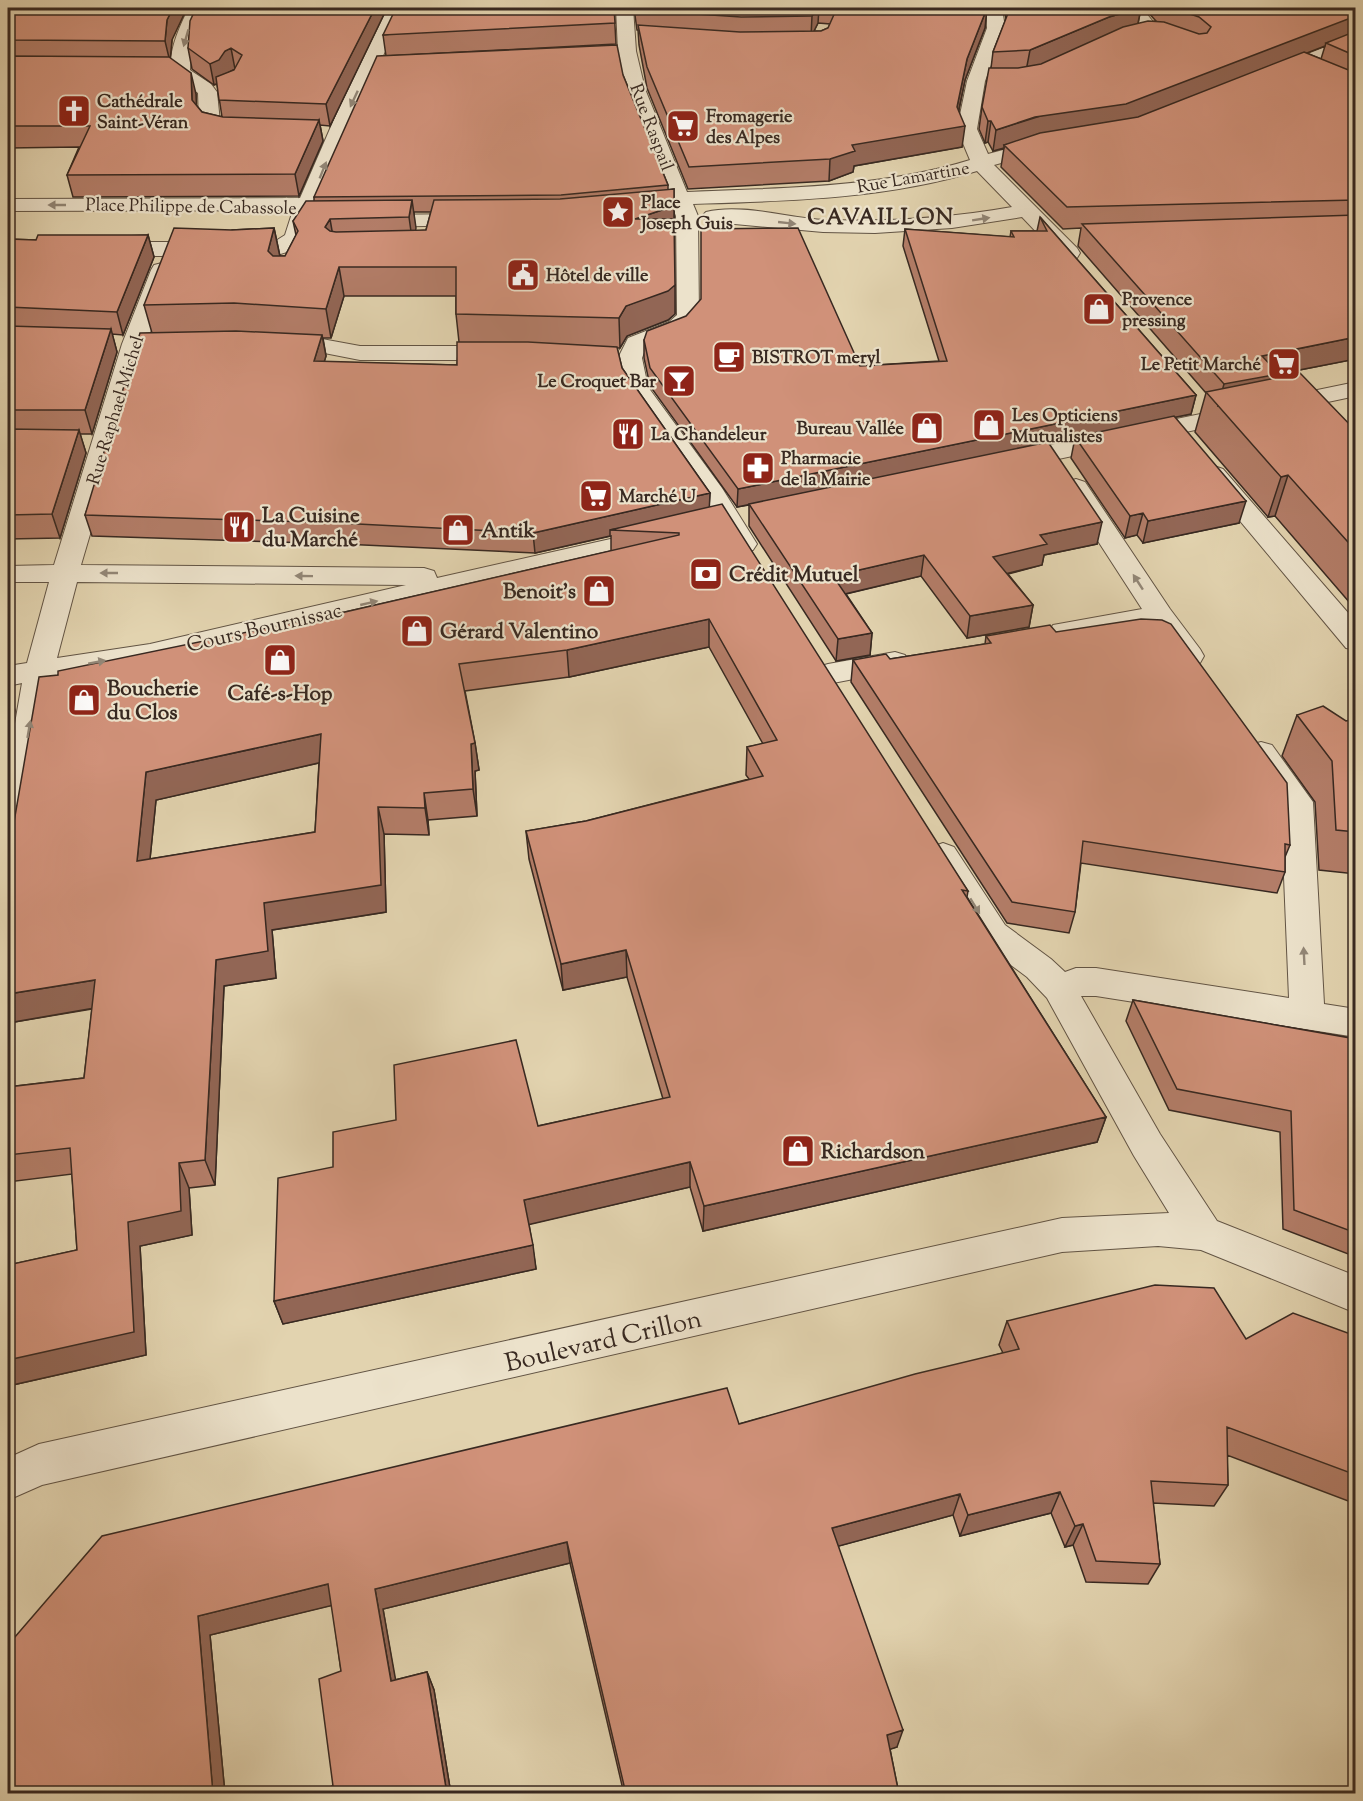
<svg xmlns="http://www.w3.org/2000/svg" width="1363" height="1801" viewBox="0 0 1363 1801" font-family="'Sorts Mill Goudy',serif">
	<style>
		.lines { fill: none; stroke-linecap: round; stroke-linejoin: round }
		.minor-casing { stroke: #625444; stroke-width: 2 }
		.minor { fill: #ece2cb; fill-rule: evenodd }
		.wall { fill: #b37d68; stroke: #382921; stroke-width: 1.5; fill-rule: evenodd }
		.shaded-wall { fill: #926655; stroke: #382921; stroke-width: 1.5 }
		.building { fill: #d09179; stroke: #382921; stroke-width: 1.5; fill-rule: evenodd }
		.oneway { fill: #928676 }
		.labels { text-anchor: middle; stroke-width: 4.5; stroke-linejoin: round; paint-order: stroke }
		.far-poi-label { font-size: 18px; font-weight: bold; fill: #382921; stroke: #ece2cb; text-anchor: start }
		.far-street-label { font-size: 18px; fill: #382921; stroke: #ece2cb }
		.poi-label { font-size: 21px; font-weight: bold; fill: #382921; stroke: #ece2cb; text-anchor: start }
		.street-label { font-size: 21px; fill: #382921; stroke: #ece2cb }
		.far-district-label { font-size: 22px; font-weight: bold; letter-spacing: 1.5px; fill: #382921; stroke: #ece2cb }
		.near-street-label { font-size: 26px; fill: #382921; stroke: #ece2cb }
	</style>
	<rect width="100%" height="100%" fill="#e2d3af"/>
	<filter id="stains"><feTurbulence type="fractalNoise" baseFrequency=".00333" numOctaves="4"/><feColorMatrix values="0 0 0 0 .2 0 0 0 0 .09 0 0 0 0 .02 0 0 0 .5 -.17"/></filter>
	<radialGradient id="worn" r=".72"><stop offset=".6" stop-color="#630" stop-opacity="0"/><stop offset="1" stop-color="#630" stop-opacity=".3"/></radialGradient>
	<g class="lines">
		<g class="minor-casing">
			<path id="minor" d="M189,8H206L192,41L190,70L211,84L217,92L220,122L250,127L253,131L250,135L243,137L207,131L199,121L198,93C192,88 183,85 177,80C161,65 181,23 189,8Z
				M387,8H405L359,108L322,196C302,226 318,245 274,256H107L99,254L96,249L99,244L107,242H274L285,235L293,210L8,211V199L300,198L339,108Z
				M616,8H633L636,51L645,89L687,192C781,188 879,188 970,160L957,129L967,81L987,28L986,8H1002L1005,28L985,81L977,129L988,154L1045,139L1052,141L1055,145L1052,149L994,165L1077,248L1080,253L1077,258L1069,260L1061,258L1022,217L952,228L875,233L823,232L713,222L706,220L702,216L706,212C741,203 788,218 824,220C887,222 950,218 1012,207L977,171C886,199 787,201 693,204L698,216L699,317L685,332L646,347L642,358L648,387L722,488L757,544L753,550L744,552L735,550L701,495L624,387L618,358L628,338L669,322L677,315L676,216L625,89L618,51Z
				M1125,8H1142L1162,33L1159,37H1147Z
				M1356,35V47L1281,78H1267L1265,74L1267,70Z
				M473,214L481,215L484,220L481,225L369,227L361,226L358,221L361,216L369,215Z
				M162,263L170,265L173,270L146,344L81,565L424,568L434,571L437,578L655,529L664,531L668,537L664,543L655,545L150,662L52,678L24,849L19,857L8,861V764L22,683L8,686V666L27,663L49,582H8V566L54,565L122,344L151,270L154,265ZM77,582L406,585L150,644L57,658Z
				M322,339L360,346H503L511,348L515,353L511,358L503,360H360L314,351L310,346L314,341Z
				M1356,382V396L1011,469L1002,466L998,461L1002,456L1011,453Z
				M1214,466L1223,469L1356,622V650L1346,648L1205,479L1201,474L1205,469Z
				M1076,479L1085,482L1170,609L1200,649L1204,656L1200,663L1190,665L1180,663L1153,625L1063,641L1053,639L1049,632L1053,625L1142,609L1063,487L1067,482Z
				M895,652L905,655L909,662L905,669L828,684L818,681L813,674L818,667L828,664Z
				M1261,742L1272,745L1313,802L1324,1004L1356,1009V1037L1096,996H1081L1160,1134L1217,1221L1356,1276V1313L1201,1250L1158,1246L1062,1252L42,1485L8,1500V1458L39,1444L1062,1218L1169,1213L1134,1156L1047,998L1027,977L981,943L927,855L932,847L943,843L954,847L1005,925L1051,959L1065,972L1076,968H1096L1289,998L1281,804L1246,753L1250,745Z"/>
		</g>
		<use href="#minor" class="minor"/>
	</g>
	<path class="wall" d="M8,8L172,40L170,59L196,94V105L202,112L222,117L217,84L214,85L192,69L188,48L281,10H295L296,8H387L330,126L320,125L323,141L299,196L73,197L67,175L79,147L8,148Z
		M614,8L616,44L386,56L383,35Z
		M634,8H987L985,28L965,80L959,110L962,147L854,166L853,172L829,181L688,189L647,88L639,45L638,30H637ZM818,23L830,24L828,28L821,31H814Z
		M1004,8H1141L1138,24L1156,21L1144,8H1356V359L1279,374L1278,378L1356,431V610L1275,516L1268,517L1195,432L1206,393L1078,246L1081,228L1063,229L1001,167L1004,148L993,151L988,142L985,143L979,129L982,107L991,68L993,52L1006,19ZM1325,46L1321,59L1306,53Z
		M623,75L668,185V190L674,189L675,314L668,320L627,336L620,348H617L622,368L710,493L709,507L968,891L967,897L1106,1117L1097,1142L703,1231L690,1187L529,1224L536,1269L283,1324L274,1301L538,1126L663,1099L627,977L563,990L529,859L526,831L586,821L749,779L746,775L747,747L763,744L709,647L569,677L465,691L475,743L479,770L475,771L477,816L428,820L429,835L384,834L386,912L272,930L276,978L224,986L215,1185L189,1188L192,1235L140,1246L146,1355L8,1386V1265L77,1250L72,1174L8,1182V1087L84,1078L92,1009L8,1023L14,822L58,675L345,612L611,551V536L535,553L342,544L92,536L85,515L152,333L144,305L232,230L274,228L280,256H285L296,235L293,221L314,201V197ZM414,212H431L426,230L415,231ZM344,296H456V314L459,342L457,365L324,362L326,356L323,338H331ZM319,763L315,832L150,859L156,800Z
		M1040,217L1196,395L1191,414L1175,417L1239,523L1143,543L1137,535L1125,538L1071,458L1075,438L1049,443L1097,544L1044,555L1042,565L1008,574L1033,605L1029,627L967,638L921,576L846,594L872,633L870,655L836,661L749,526V505L737,507L650,386L644,358V340L860,366L939,361L903,246L905,229L1010,237L1011,231H1037Z
		M148,235L154,257L123,335L112,334L117,352L92,434H80L86,453L60,538L8,539V239L36,240Z
		M1056,632L1290,845L1285,857V872L1277,893L1081,863L1075,912L1069,933L1007,923L851,682L853,660L890,659L985,644L986,636Z
		M1297,715L1346,721L1356,719V874L1319,870L1315,802L1282,756Z
		M1133,1000L1356,1039V1257L1283,1229L1280,1132L1169,1110L1126,1021Z
		M1007,1321L1246,1339L1356,1336V1504L1227,1455L1228,1485L1214,1506L1153,1503L1160,1564L1148,1584L1086,1582L1073,1545L1065,1547L1051,1513L960,1536L953,1515L838,1546L897,1747L890,1749L899,1794H624L570,1563L383,1609L395,1680L427,1672L434,1690L451,1794H308L333,1786L341,1671L332,1605L210,1635L225,1794H8V1645L739,1424L1003,1353L999,1345Z"/>
	<path class="shaded-wall" d="M173,8H187L172,40L170,62L165,41L167,20Z
		M375,8H387L330,126L326,104Z
		M817,8H819L818,23L811,37L812,16Z
		M987,8L985,28L965,80L955,127L965,126L962,147L854,166L853,172L829,181L830,159L852,145L957,107L967,59Z
		M1141,8L1137,28L1026,71L1030,50L1109,17Z
		M1356,16V34L1326,43L1325,46L1121,125L1004,145V148L993,151L996,130Z
		M231,48L235,69L229,72L223,81L214,85L210,64L225,51Z
		M191,73L196,94L197,121L192,100Z
		M319,120L323,141L299,196L295,174Z
		M988,121H991L988,142L985,143Z
		M412,200L416,228L413,246L409,217Z
		M674,206V235L635,219Z
		M330,219L335,248L325,227Z
		M274,228L280,257L274,280L268,251Z
		M148,235L154,257L123,335L117,312Z
		M339,267L344,296L331,338L326,309Z
		M675,285V314L668,320L627,336L620,348L619,318L626,306Z
		M111,329L117,352L92,434L85,410Z
		M322,335L326,356L318,382L314,361Z
		M1356,337V359L1279,374L1272,397L1218,406L1224,384L1262,356Z
		M1196,395L1191,414L737,507L738,489Z
		M79,430L86,453L60,538L52,514Z
		M1288,475L1275,516L1268,517L1281,477Z
		M710,493L709,514L610,530V536L535,553L533,533Z
		M1246,501L1239,523L1143,543L1148,521Z
		M1143,513L1137,535L1125,538L1130,516Z
		M1102,522L1097,544L1044,555L1042,565L989,578L993,557L1040,535Z
		M924,555L921,576L832,597L833,576Z
		M1033,605L1029,627L967,638L970,616Z
		M709,619V647L569,677L567,650Z
		M872,633L870,655L836,661L838,639Z
		M8,691L15,710L8,754Z
		M321,734L327,761L156,800L147,888L137,861L146,772Z
		M475,743L479,770L475,771L477,816L473,789L471,744Z
		M424,793L428,820L429,835L425,808Z
		M378,807L384,834L386,912L272,930L276,978L224,986L215,1185L205,1160L216,960L264,903Z
		M626,950L627,977L563,990L561,964Z
		M95,980L106,1006L8,1023V994Z
		M1106,1117L1097,1142L703,1231L704,1206Z
		M690,1162V1187L527,1225L524,1200Z
		M179,1163L189,1188L192,1235L140,1246L146,1355L8,1386V1360Z
		M533,1245L536,1269L283,1324L274,1301Z
		M1060,1492L1051,1513L960,1536L968,1515Z
		M960,1494L953,1515L828,1549L832,1528Z
		M1083,1524L1073,1545L1065,1547L1075,1526Z
		M567,1542L570,1563L383,1609L399,1699L391,1681L375,1589Z
		M328,1584L338,1604L210,1635L225,1794H213L198,1616Z
		M427,1672L434,1690L451,1794H447Z
		M903,1730L897,1747L882,1752L887,1735Z"/>
	<path class="building" d="M8,8H173L167,20L165,41L8,40Z
		M196,8H280L281,10H295L297,8H375L326,104L219,100L216,77L234,70L242,55L231,48L225,51L219,60L210,64L188,48L190,21Z
		M396,8H614L615,23L383,35Z
		M636,8H817L812,16L741,17L637,10Z
		M835,8H987L967,59L957,107L965,126L852,145L855,151L830,159L689,167L647,67L638,25L740,32L821,31L828,28L836,10Z
		M1010,8H1141L1109,17L1030,50L993,52Z
		M1172,8H1356V16L1126,104L1035,117L996,130L991,121H988L982,107L989,68H1018L1041,64L1123,27L1148,21L1164,22L1199,34L1207,33L1211,27L1199,17Z
		M1356,31V56L1326,43Z
		M617,45L623,75L668,185L561,195L314,197L377,56Z
		M1304,52L1356,73V200L1067,207L1004,145L1040,133L1138,117Z
		M8,56L169,57L191,73L192,100L202,112L223,117L319,120L295,174L67,175L90,126H8Z
		M674,189V206L635,219H674L675,285L668,291L626,306L619,318L456,314V267H339L326,309L234,303L144,305L174,228L232,230L274,228L268,251L273,256H285L298,231L293,221L306,201L412,200L409,217L330,219L325,227L330,231L336,232L426,230L434,200L560,199Z
		M1356,215V337L1262,356L1279,374L1224,384L1082,224Z
		M1040,217L1196,395L738,489L650,368L644,340L647,331L686,316L701,299V229L798,228L860,366L947,361L905,229L1014,237L1011,231H1047Z
		M38,235H148L117,312L8,307V239L36,240Z
		M8,326L111,329L85,410H8Z
		M236,331L322,335L314,361L457,365V342H528L617,347L622,368L710,493L533,533L338,523L85,515L140,333Z
		M1300,373L1356,431V438L1354,439L1356,441V551L1288,475L1281,477L1206,392Z
		M1174,416L1246,501L1148,521L1143,513L1130,516L1075,437Z
		M8,429L79,430L52,514L8,515Z
		M1048,442L1102,522L1040,535L1047,544L993,557L1033,605L970,616L924,555L833,576L872,633L838,639L749,504Z
		M722,504L968,891L962,890L1106,1117L704,1206L690,1162L524,1200L533,1245L274,1301L278,1178L333,1167V1132L396,1120L394,1065L516,1040L538,1126L670,1097L626,950L561,964L526,831L586,821L763,776L747,747L777,740L709,619L567,650L459,664L475,743L471,744L473,789L424,793L425,808L378,807L381,885L264,903L268,951L216,960L205,1160L179,1163L181,1211L128,1222L134,1332L8,1360V1265L77,1250L70,1148L8,1155V1087L84,1078L95,980L8,994V832L14,822L39,677L58,675V671L345,612L679,535V533L610,530ZM321,734L315,832L137,861L146,772Z
		M1141,619L1162,620L1171,624L1287,783L1290,845L1285,844V872L1083,841L1075,912L1012,902L853,660L886,654L890,659L991,643L986,636L1050,625L1056,632Z
		M1323,706L1346,721L1356,719V832L1336,830L1332,761L1297,715Z
		M1133,1000L1356,1039V1233L1294,1210L1291,1111L1177,1089Z
		M1155,1285L1214,1288L1246,1339L1293,1313L1356,1336V1475L1227,1427L1228,1485L1151,1481L1160,1564L1096,1561L1083,1524L1075,1526L1060,1492L968,1515L960,1494L832,1528L903,1730L887,1735L899,1794H626L567,1542L375,1589L391,1681L427,1672L447,1794H308L333,1786L319,1679L341,1671L328,1584L198,1616L213,1794H8V1645L102,1536L727,1388L739,1424L915,1374L1019,1349L1007,1321Z"/>
	<defs><path id="oneway-solid" d="M-6-.8H1V-3.2L6.5 0L1 3.2V.8H-6Z" transform="scale(1.5)"/></defs>
	<g class="oneway">
		<use href="#oneway-solid" transform="translate(186 38) rotate(106)"/>
		<use href="#oneway-solid" transform="translate(354 99) rotate(115)"/>
		<use href="#oneway-solid" transform="translate(323 170) rotate(-68)"/>
		<use href="#oneway-solid" transform="translate(57 205) rotate(180)"/>
		<use href="#oneway-solid" transform="translate(981 219) rotate(-9)"/>
		<use href="#oneway-solid" transform="translate(787 223) rotate(6)"/>
		<use href="#oneway-solid" transform="translate(109 573) rotate(180)"/>
		<use href="#oneway-solid" transform="translate(304 576) rotate(-179)"/>
		<use href="#oneway-solid" transform="translate(1138 582) rotate(-123)"/>
		<use href="#oneway-solid" transform="translate(369 603) rotate(-13)"/>
		<use href="#oneway-solid" transform="translate(97 662) rotate(-10)"/>
		<use href="#oneway-solid" transform="translate(29 729) rotate(-80)"/>
		<use href="#oneway-solid" transform="translate(975 906) rotate(58)"/>
		<use href="#oneway-solid" transform="translate(1304 956) rotate(-93)"/>
	</g>
	<defs>
		<g id="church-square" transform="scale(1.725)"><rect x="-9" y="-9" width="18" height="18" rx="4" fill="#8f2418" stroke="#ece2cb"/><path d="M-1.2-6h2.4v3.5h3.3v2.4h-3.3V6h-2.4V-.1h-3.3v-2.4h3.3Z" fill="#fff"/></g>
		<g id="supermarket-square" transform="scale(1.725)"><rect x="-9" y="-9" width="18" height="18" rx="4" fill="#8f2418" stroke="#ece2cb"/><path d="M-6-5.5h2.5l.6 2H6L4.5 2H-2.5L-4.4-4H-6ZM-1.5 3.2a1.3 1.3 0 1 0 .1 0ZM3 3.2a1.3 1.3 0 1 0 .1 0Z" fill="#fff"/></g>
		<g id="sight-square" transform="scale(1.725)"><rect x="-9" y="-9" width="18" height="18" rx="4" fill="#8f2418" stroke="#ece2cb"/><path d="M0-6L1.8-2.2L6-1.7L2.9 1.2L3.7 5.4L0 3.3L-3.7 5.4L-2.9 1.2L-6-1.7L-1.8-2.2Z" fill="#fff"/></g>
		<g id="civic-square" transform="scale(1.725)"><rect x="-9" y="-9" width="18" height="18" rx="4" fill="#8f2418" stroke="#ece2cb"/><path d="M-.6-6.5H3V-4.5H.6V-3L4-1V1h2V6H-6V1h2V-1L-.6-3ZM-1.2 2.5V6h2.4V2.5Z" fill="#fff"/></g>
		<g id="shop-square" transform="scale(1.725)"><rect x="-9" y="-9" width="18" height="18" rx="4" fill="#8f2418" stroke="#ece2cb"/><path d="M-5-2.5h2.3a2.7 3.5 0 0 1 5.4 0H5L5.5 6h-11ZM-1.5-2.5h3a1.5 2.3 0 0 0-3 0Z" fill="#fff"/></g>
		<g id="cafe-square" transform="scale(1.725)"><rect x="-9" y="-9" width="18" height="18" rx="4" fill="#8f2418" stroke="#ece2cb"/><path d="M-5.5-4.5H6V0H3Q3 3.5 0 3.5H-2.5Q-5.5 3.5-5.5 0ZM3-3.2v2h1.7v-2ZM-6 4.5H4V6H-6Z" fill="#fff"/></g>
		<g id="bar-square" transform="scale(1.725)"><rect x="-9" y="-9" width="18" height="18" rx="4" fill="#8f2418" stroke="#ece2cb"/><path d="M-6-5H6L.8 .8V4.5H3.5V6h-7V4.5H-.8V.8Z" fill="#fff"/></g>
		<g id="restaurant-square" transform="scale(1.725)"><rect x="-9" y="-9" width="18" height="18" rx="4" fill="#8f2418" stroke="#ece2cb"/><path d="M-5-6h1v4h1v-4h1v4h1v-4h1v5L-1.5 .5V6h-2V.5L-5-1ZM5-6V6H3V1.5H1.5Q1.5-4 5-6Z" fill="#fff"/></g>
		<g id="pharmacy-square" transform="scale(1.725)"><rect x="-9" y="-9" width="18" height="18" rx="4" fill="#8f2418" stroke="#ece2cb"/><path d="M-2-6h4v4h4v4h-4v4h-4v-4h-4v-4h4Z" fill="#fff"/></g>
		<g id="bank-square" transform="scale(1.725)"><rect x="-9" y="-9" width="18" height="18" rx="4" fill="#8f2418" stroke="#ece2cb"/><path d="M-6-4H6V4H-6ZM0-2.3a2.3 2.3 0 1 0 0 4.6a2.3 2.3 0 1 0 0-4.6Z" fill="#fff"/></g>
	</defs>
	<g fill-rule="evenodd">
		<use href="#church-square" x="74" y="111"/>
		<use href="#supermarket-square" x="683" y="126"/>
		<use href="#sight-square" x="618" y="212"/>
		<use href="#civic-square" x="523" y="275"/>
		<use href="#shop-square" x="1099" y="309"/>
		<use href="#cafe-square" x="729" y="357"/>
		<use href="#supermarket-square" x="1284" y="364"/>
		<use href="#bar-square" x="679" y="381"/>
		<use href="#shop-square" x="989" y="425"/>
		<use href="#shop-square" x="927" y="428"/>
		<use href="#restaurant-square" x="628" y="434"/>
		<use href="#pharmacy-square" x="758" y="468"/>
		<use href="#supermarket-square" x="596" y="496"/>
		<use href="#restaurant-square" x="239" y="527"/>
		<use href="#shop-square" x="458" y="530"/>
		<use href="#bank-square" x="706" y="574"/>
		<use href="#shop-square" x="599" y="591"/>
		<use href="#shop-square" x="417" y="631"/>
		<use href="#shop-square" x="280" y="660"/>
		<use href="#shop-square" x="84" y="700"/>
		<use href="#shop-square" x="798" y="1151"/>
	</g>
	<g class="labels">
		<g class="far-poi-label">
			<text x="97" y="107">Cathédrale<tspan x="97" dy="21">Saint-Véran</tspan></text>
			<text x="706" y="122">Fromagerie<tspan x="706" dy="21">des Alpes</tspan></text>
			<text x="641" y="208">Place<tspan x="641" dy="21">Joseph Guis</tspan></text>
			<text x="546" y="281">Hôtel de ville</text>
			<text x="1122" y="305">Provence<tspan x="1122" dy="21">pressing</tspan></text>
			<text x="752" y="363">BISTROT meryl</text>
			<text x="1261" y="370" text-anchor="end">Le Petit Marché</text>
			<text x="656" y="387" text-anchor="end">Le Croquet Bar</text>
			<text x="1012" y="421">Les Opticiens<tspan x="1012" dy="21">Mutualistes</tspan></text>
			<text x="904" y="434" text-anchor="end">Bureau Vallée</text>
			<text x="651" y="440">La Chandeleur</text>
			<text x="781" y="464">Pharmacie<tspan x="781" dy="21">de la Mairie</tspan></text>
			<text x="619" y="502">Marché U</text>
		</g>
		<g class="far-street-label">
			<text transform="translate(652 127) rotate(69)" y="6">Rue Raspail</text>
			<text transform="translate(913 177) rotate(-10)" y="6">Rue Lamartine</text>
			<text transform="translate(191 206) rotate(1)" y="6">Place Philippe de Cabassole</text>
			<text transform="translate(115 410) rotate(-73)" y="6">Rue Raphael Michel</text>
		</g>
		<g class="poi-label">
			<text x="262" y="522">La Cuisine<tspan x="262" dy="24">du Marché</tspan></text>
			<text x="481" y="537">Antik</text>
			<text x="729" y="581">Crédit Mutuel</text>
			<text x="576" y="598" text-anchor="end">Benoit's</text>
			<text x="440" y="638">Gérard Valentino</text>
			<text x="107" y="695">Boucherie<tspan x="107" dy="24">du Clos</tspan></text>
			<text x="280" y="700" text-anchor="middle">Café-s-Hop</text>
			<text x="821" y="1158">Richardson</text>
		</g>
		<g class="street-label">
			<text transform="translate(264 627) rotate(-13)" y="7">Cours Bournissac</text>
		</g>
		<g class="far-district-label">
			<text x="881" y="224">CAVAILLON</text>
		</g>
		<g class="near-street-label">
			<text transform="translate(603 1340) rotate(-13)" y="9">Boulevard Crillon</text>
		</g>
	</g>
	<rect width="1363" height="1801" fill="none" stroke="#e2d3af" stroke-width="30"/>
	<rect x="9" y="9" width="1345" height="1783" fill="none" stroke="#382921" stroke-width="3"/>
	<rect x="15" y="15" width="1333" height="1771" fill="none" stroke="#382921" stroke-width="1.5"/>
	<rect width="100%" height="100%" filter="url(#stains)"/>
	<rect width="100%" height="100%" fill="url(#worn)"/>
</svg>
